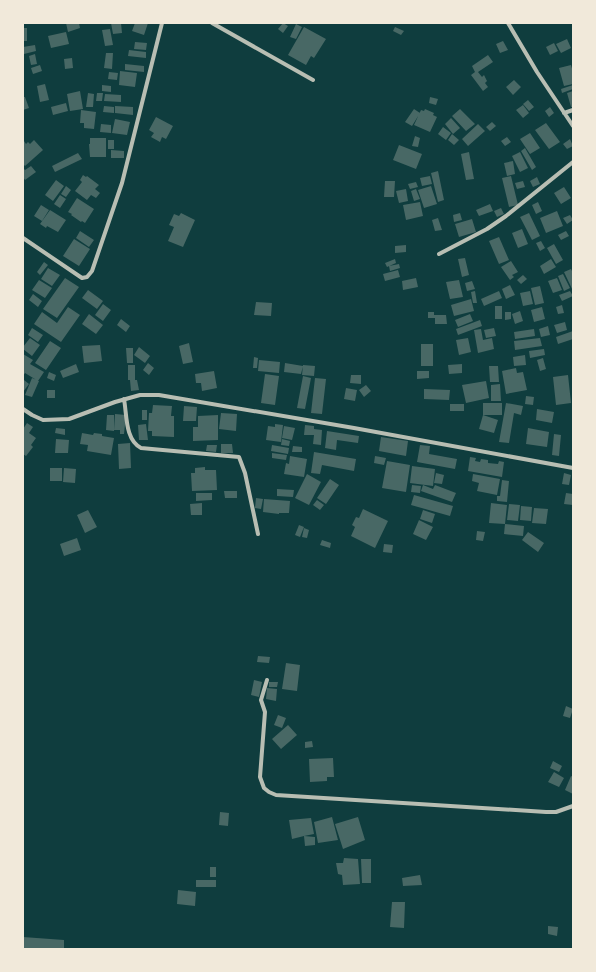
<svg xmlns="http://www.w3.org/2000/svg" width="596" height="972" viewBox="0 0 596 972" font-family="Rubik,sans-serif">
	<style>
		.building { fill: #486865 }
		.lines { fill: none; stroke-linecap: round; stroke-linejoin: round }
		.minor { stroke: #b8beb3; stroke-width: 4 }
	</style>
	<rect width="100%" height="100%" fill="#0f3d3e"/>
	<path class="building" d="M66,23H79L80,28L68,32Z
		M111,23H121L122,33L113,34Z
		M135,23H148L144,35L132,31Z
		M283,23L288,26L283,33L278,29Z
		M296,24L302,27L296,39L290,37Z
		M304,27L326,39L314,58L311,56L306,65L288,55Z
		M395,27L404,31L401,35L393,31Z
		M23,28H27V41H23Z
		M110,29L113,45L105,46L102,30Z
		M66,32L69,44L51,48L48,36Z
		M567,39L571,48L561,53L556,44Z
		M503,41L508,50L500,53L496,44Z
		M135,42L147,43L146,50L134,49Z
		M554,43L558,51L550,55L546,47Z
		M35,45L36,51L24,54L23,47Z
		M129,50L146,52V58L128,56Z
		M106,53H113L112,69L104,68Z
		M35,54L37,64L31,65L29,56Z
		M488,55L493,62L478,72L482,77L484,75L487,81L485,83L488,87L483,91L471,75L475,72L472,66Z
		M72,58L73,68L65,69L64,59Z
		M125,64L144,66V72L125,70Z
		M40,65L42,71L33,74L31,68Z
		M571,65L573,72V84L564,86L559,68Z
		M120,71L137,73L135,87L119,85Z
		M109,72L118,73L117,80L108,79Z
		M514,80L521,87L513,95L506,87Z
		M45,84L49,100L40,102L37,86Z
		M102,85L111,86V92L102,91Z
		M573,85V89L562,93L561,89Z
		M80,91L83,109L70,111L67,94Z
		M573,91V107H571L567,93Z
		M88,93L94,94L93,107H86Z
		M97,93H103L102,101H96Z
		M105,94L121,95V102L104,101Z
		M23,97H25L29,108L23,110Z
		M430,97L438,99L436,105L429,103Z
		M528,100L534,107L529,111L523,104Z
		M66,103L68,111L53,115L51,107Z
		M523,105L529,113L523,118L516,110Z
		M104,106L114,107V113L103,112Z
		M115,106L133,107V115L115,113Z
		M550,107L554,113L549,117L545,111Z
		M414,109L420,113L412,126L405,122Z
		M425,109L434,113L433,115L437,117L430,132L414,125L421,110L424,111Z
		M460,109L475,124L466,131L452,116Z
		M81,110L96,112L94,129L84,128V123H80Z
		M156,117L173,126L166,139L162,137L160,142L151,137L154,133L149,130Z
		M451,118L460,128L453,134L445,124Z
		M115,119L130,122L127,135L112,133Z
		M492,122L496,126L490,131L486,127Z
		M546,123L560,142L549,149L535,130Z
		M101,124L111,125V133L100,132Z
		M478,124L485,131L468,146L462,139Z
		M443,127L451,133L446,140L438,134Z
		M530,133L540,148L530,154L520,139Z
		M452,134L459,140L454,145L448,140Z
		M415,136L420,138L418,147L412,146Z
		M507,137L511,142L505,146L501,141Z
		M90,138H106V157H90L89,144H90Z
		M570,139L573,146L567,149L563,144Z
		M34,140L43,150L25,166L23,164V142L24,141L26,144L28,142L30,144Z
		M108,140H114V149H108Z
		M399,145L422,154L416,169L393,160Z
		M525,148L536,167L532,170L521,151Z
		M111,150L124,151V158H111Z
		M469,152L474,179L466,180L461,154Z
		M520,152L528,168L520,172L512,156Z
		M78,153L82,159L55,172L52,166Z
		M513,161L515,174L507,176L504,163Z
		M31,166L36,172L25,180L23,177V168L25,170Z
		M438,171L444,200L438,202L431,173Z
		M83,175L86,177L87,176L99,185L95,189L100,193L96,198L91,195L87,200L75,191L82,182L80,180Z
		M430,176L432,184L422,186L420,178Z
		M511,176L518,205L509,207L502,178Z
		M537,177L540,184L533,187L530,181Z
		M56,180L64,186L53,201L45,195Z
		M385,181H395L394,197H384Z
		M523,181L525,187L517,189L515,183Z
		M416,182L418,187L410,189L408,184Z
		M66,186L71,190L66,197L61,194Z
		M431,186L437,204L424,208L418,190Z
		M564,187L571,198L561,204L554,193Z
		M406,189L408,201L399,203L396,191Z
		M416,189L420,199L414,201L411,191Z
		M60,195L66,199L60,208L54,204Z
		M77,198L94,209L85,223L82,221L81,222L71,215L72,214L68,212Z
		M420,202L423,216L406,220L403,205Z
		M538,202L542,211L536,214L532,205Z
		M490,204L493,211L479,216L476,210Z
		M41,205L49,210L42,221L34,216Z
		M501,208L504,214L497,217L494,211Z
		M50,210L66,220L58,232L47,226L46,228L40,224Z
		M557,211L563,226L546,233L540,218Z
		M181,213L195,220L183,247L168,241L174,227L169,225L174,214L179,216Z
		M460,213L462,220L454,222L453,215Z
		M529,213L540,236L532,240L520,217Z
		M570,215L573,220L567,224L563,218Z
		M438,218L442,230L435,231L432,220Z
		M472,219L476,232L459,237L455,224Z
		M522,229L528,244L518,248L512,233Z
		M80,231L94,240L89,247L76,238Z
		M566,231L569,236L561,240L558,235Z
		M499,237L509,260L499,264L489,241Z
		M74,239L90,249L79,266L63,256Z
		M541,241L545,248L540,251L536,243Z
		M554,244L563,260L556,264L547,248Z
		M406,245V252L395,253V246Z
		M465,258L469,275L462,277L458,259Z
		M395,259L396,263L387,267L385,263Z
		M551,259L556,267L544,274L540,266Z
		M511,261L518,272L512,275L514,277L510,280L501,267Z
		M44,262L48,265L40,275L37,272Z
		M399,264L400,268L390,271L389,266Z
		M48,268L60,275L52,286L41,279Z
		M571,269L573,273V291L564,272Z
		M398,270L400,277L385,281L383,274Z
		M563,274L570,288L564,291L558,276Z
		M523,275L527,279L521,284L517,280Z
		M65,278L79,287L57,318L43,309Z
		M416,278L418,287L403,290L402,281Z
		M557,278L562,290L553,293L548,281Z
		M39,280L52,288L45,298L32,290Z
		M459,280L463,297L450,299L446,282Z
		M472,281L475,289L467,291L465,283Z
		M510,285L515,295L506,299L502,289Z
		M540,286L544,303L535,305L531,288Z
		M88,290L103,301L97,309L82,298Z
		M475,291L477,303H473L471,292Z
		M499,291L502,298L484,306L481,299Z
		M530,291L533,304L523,306L520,293Z
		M570,291L573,296L562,301L559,295Z
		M33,294L42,301L38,307L29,300Z
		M471,299L474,311L454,316L451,305Z
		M256,302L272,303L271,316L254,315Z
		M103,304L111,310L103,321L95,315Z
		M562,305L564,313L558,314L556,307Z
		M495,306H502V319H495Z
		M68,307L80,315L61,342L34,324L42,312L57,323Z
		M542,307L545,319L534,322L531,310Z
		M520,311L523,321L515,324L512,314Z
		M428,312H434V315H446L447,324H435V318H428Z
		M505,312H511V319L505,320Z
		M89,314L103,325L96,334L82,324Z
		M470,314L473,321L458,327L455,320Z
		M121,319L130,326L126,332L117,325Z
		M480,320L482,326L458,335L456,329Z
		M565,322L567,330L557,333L554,325Z
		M548,326L550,335L541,337L539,329Z
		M32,328L43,335L38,342L28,335Z
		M494,328L496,336L486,338L484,330Z
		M481,329L483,340L492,338L494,349L478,353L474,330Z
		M534,329L535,336L515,339L514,332Z
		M573,331V339L558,344L556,337Z
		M30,338L40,345L32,356L23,349V347Z
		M468,338L471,352L459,355L456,340Z
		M540,338L542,346L515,350L514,341Z
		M50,341L61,348L46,370L35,363Z
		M189,343L193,362L183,364L179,346Z
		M421,344H433V366H421Z
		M100,345L102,361L84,363L82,346Z
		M139,347L150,356L145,363L134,355Z
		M126,348H133V363H127Z
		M544,349L545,355L530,358L529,351Z
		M23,354L33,360L30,364L44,372L38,381L25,373L23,376Z
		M525,355L526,365L514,366L513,357Z
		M254,357L258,358L257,368H253Z
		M543,358L546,369L540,371L537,360Z
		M259,360L280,362L279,373L258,371Z
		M148,363L154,368L149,375L143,370Z
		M285,363L303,366L301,374L284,372Z
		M76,364L79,372L63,378L60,371Z
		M462,364V373L449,374L448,365Z
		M128,365H135V380H128Z
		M303,365L315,366L314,376L302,375Z
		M489,366H498L499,382H490Z
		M516,368L517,373L523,372L527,390L506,394L502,371Z
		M214,371L217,388L202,391L201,383H196L195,374Z
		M417,371H429V378L417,379Z
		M49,372L56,375L54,381L47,378Z
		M265,374L279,376L275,405L261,403Z
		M351,375H361V384L350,383Z
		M568,375L571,403L556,405L553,377Z
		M303,376L311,378L305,409L297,408Z
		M32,378L39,381L32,397L25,395Z
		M315,378L326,379L322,414L311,413Z
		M24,380L29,384L23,392V381Z
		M130,380H137L139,390L131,391Z
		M486,381L489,398L466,403L462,385Z
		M500,384L501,401H491V385Z
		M366,385L371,391L364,397L359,390Z
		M346,388L357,390L355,401L344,399Z
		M424,389L450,390L449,400L424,399Z
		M47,390H55V398H47Z
		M526,396L534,397L533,405L525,404Z
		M483,403H502V415H483Z
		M506,403L523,406L521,415L514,413L509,443L499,442Z
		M450,404H464V411H450Z
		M153,405L172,406L171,416H174V437L152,436V431H148L149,413H152Z
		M184,406L197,407L196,421H183Z
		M537,409L554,412L552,423L536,420Z
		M142,410H147V420H142Z
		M221,413L237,414L236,431L219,429Z
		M115,414L126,415L124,434H120V430H114Z
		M107,415H114V431L106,430Z
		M218,415V440L193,441V427H198V416Z
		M483,415L498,420L494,433L479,429Z
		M27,423L33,427L29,433L36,438L31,445L33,447L26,456L23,454V429Z
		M146,424L148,440H139L138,425Z
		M275,424L283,425L281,442L266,440L268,426L275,427Z
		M305,425L314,426V429L322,430L321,445L313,444L314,435H304Z
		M284,426L295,428L292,440L282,438Z
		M56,428L65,429V435L55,433Z
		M528,428L549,432L547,447L526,444Z
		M327,431L359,436L358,443L337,440L336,450L325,448Z
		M82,433L93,435L94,433L102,434V436L114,438L111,455L87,451L88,445L80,444Z
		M554,434L561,435L559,456L552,455Z
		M381,437L408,441L406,456L379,451Z
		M56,439L69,440L68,453H55Z
		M282,439L290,441L289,446L281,445Z
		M130,443L131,468L119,469L118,444Z
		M221,444H232L233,453H221Z
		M207,445H217L216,452L206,451Z
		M272,445L289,448L288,454L271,451Z
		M420,445L430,446L429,454L457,459L455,469L417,462Z
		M293,446L302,447V452H292Z
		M314,452L356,459L354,471L322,465L320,474L311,473Z
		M272,453L287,455L286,460L272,458Z
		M290,456L307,459L304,477L284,474L286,463L289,464Z
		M375,456L386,458L384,465L374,463Z
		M470,457L476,458L475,461L480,462L481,459L488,460V463L498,464L499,461L504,462L502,477L468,471Z
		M387,461L410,465L406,492L382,488Z
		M412,466L435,469L433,486L410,483Z
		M205,467V470H216L217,490L192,491L191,473H195V468Z
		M50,468H62V481H50Z
		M64,468L76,469L75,483L63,482Z
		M436,473L444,475L442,484L434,483Z
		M564,473L571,475L569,485L562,484Z
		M307,474L321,482L309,505L295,498Z
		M473,474L500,479L497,495L477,491L479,483L472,481Z
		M330,479L339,485L326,504L317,498Z
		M502,480L509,481L507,502L497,501V496H500Z
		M412,485L421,486L420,493L411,492Z
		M423,485L433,489L435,485L456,493L452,502L421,491Z
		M277,489L294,490L293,497L277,496Z
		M224,491H237V498H225Z
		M196,493H212V500L196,501Z
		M566,493L573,494V505L564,504Z
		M414,495L453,506L450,516L411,505Z
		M256,498L263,499L261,509L255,508Z
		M264,499L290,501L289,513H279V514L263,512Z
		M317,500L324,505L320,510L313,505Z
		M202,503V515H191L190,504Z
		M491,503L507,505L505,524L489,523Z
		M509,504L520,505L518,521L507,520Z
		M521,506L532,507L531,521L520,520Z
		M534,508L548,509L546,524L532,523Z
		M363,509L388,521L375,548L351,536L355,527L352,525L356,517L359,518Z
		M88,510L97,527L85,533L77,515Z
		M423,510L435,514L432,523L420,519Z
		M419,520L433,527L426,540L413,534Z
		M505,524L524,526L523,536L504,534Z
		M299,525L304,527L300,537L295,535Z
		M304,528L309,530L307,538L302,537Z
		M477,531L485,532L483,541L476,540Z
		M528,532L544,543L538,552L522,540Z
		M77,538L81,550L64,556L60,544Z
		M322,540L331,543L330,548L320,545Z
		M384,544L393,545L392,553L383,552Z
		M258,656L270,657L269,663L257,662Z
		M286,663L300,665L297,691L282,689Z
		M254,680L262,682L259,697L251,695Z
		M269,682H278L277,687H269Z
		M267,688L277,689L276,701L266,699Z
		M566,706L573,709L570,718L563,716Z
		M278,715L286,718L282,728L274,725Z
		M288,725L297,735L281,749L272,739Z
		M312,741L313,747L305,748V742Z
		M333,758L334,777H327V781L310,782L309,759Z
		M553,761L562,766L559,772L550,768Z
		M554,772L564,778L559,787L548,782Z
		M571,776L573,777V794L565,790Z
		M220,812L229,813L228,826L219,825Z
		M332,817L338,840L318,843L314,822Z
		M358,817L365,840L343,849L335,824Z
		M311,818L314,834L304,836L315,837V845L305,846L304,836L292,839L289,820Z
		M344,858L358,859L360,884L343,885L342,875L338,874L336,863H343Z
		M361,859H371V883H362Z
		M210,867H216V877H210Z
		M420,875L422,885L403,886L402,878Z
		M196,880H216V887H196Z
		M178,890L196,892L195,906L177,904Z
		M392,902H405L404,928L390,927Z
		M548,926L558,927L557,936L548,934Z
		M23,937L64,940V949H23Z"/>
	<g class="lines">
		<path class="minor" d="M212,23L313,80
			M508,23L537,72L573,126
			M564,113L573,110
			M23,238L82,278L87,277L92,271L122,183L162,23
			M439,254L487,229L506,216L573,162
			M124,399C127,415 125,440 141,448L239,457L245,473L258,534
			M23,409L32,415L43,420L69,419L115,402L140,395H159L354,428L573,468
			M267,680L261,700L265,712L260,777L264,788L269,792L276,795L546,812H556L573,806"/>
	</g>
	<rect width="596" height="972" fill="none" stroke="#f1e9da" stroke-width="48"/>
</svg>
